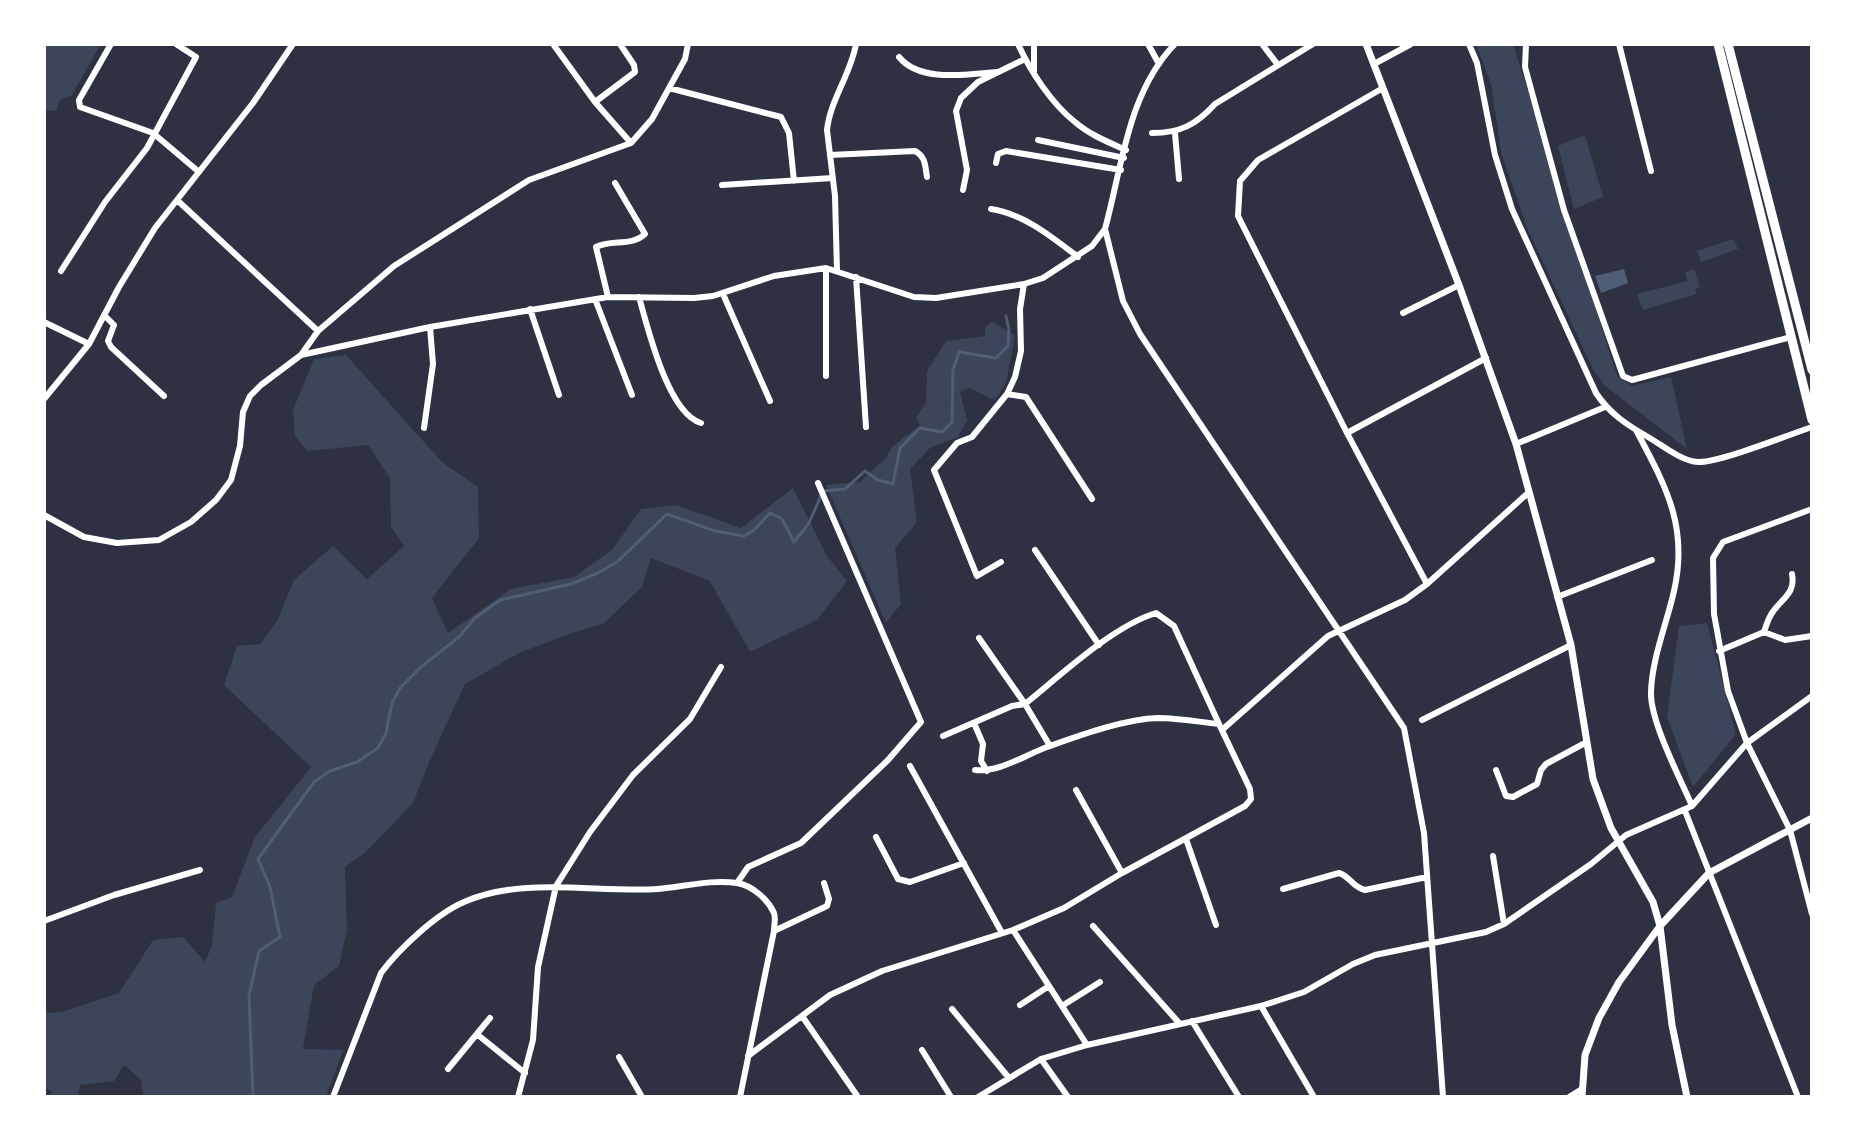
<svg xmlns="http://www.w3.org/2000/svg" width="1856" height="1141" viewBox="0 0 1856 1141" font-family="'Archivo Narrow',sans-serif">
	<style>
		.green { fill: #3c4559 }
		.water { fill: #4f5d75 }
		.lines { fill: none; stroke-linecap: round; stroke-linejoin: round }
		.stream { stroke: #4f5d75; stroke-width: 3 }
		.minor { stroke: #fff; stroke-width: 6 }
		.tertiary { stroke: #fff; stroke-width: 7 }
		.primary { stroke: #fff; stroke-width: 9 }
	</style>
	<rect width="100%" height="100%" fill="#2d3142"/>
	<path class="green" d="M44,44H101L72,95L60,100L56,111L44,110Z
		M1476,44H1513L1617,376L1632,386L1671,377L1687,449L1604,385L1593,369L1527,228L1501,152L1491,84Z
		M1585,135L1603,197L1574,209L1558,146Z
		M1733,239L1738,249L1701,262L1697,251Z
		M1694,269L1700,287L1695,289L1697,294L1643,310L1637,294L1687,281L1685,272Z
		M992,322L1015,335L1006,384L995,400L969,388L960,392L967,420L958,437L931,447L910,469L917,522L895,548L901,604L886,623L826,485L860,482L886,458L892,447L920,425L916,418L926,402L927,371L946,341L985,336V327Z
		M346,355L442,462L478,487L479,538L432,598L448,633L511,589L574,577L613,549L641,509L676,505L741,528L793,488L827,556L847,581L817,620L750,652L710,581L651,558L642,587L603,624L572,633L519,653L465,684L430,760L413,803L366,852L345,867L347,930L339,966L314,985L303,1049L343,1050L326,1097H143L141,1080L124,1065L114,1081L80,1085L78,1097H52V1092L44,1086V1013L62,1012L119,993L153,940L183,937L205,962L212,945L216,903L232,897L255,837L311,767L224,685L237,646L260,644L277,621L294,580L333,546L367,579L404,546L391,527L390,478L368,445L307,451L295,436L293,410L314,359Z
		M1707,623L1736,734L1693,787L1667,717L1679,626Z"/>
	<path class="water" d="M1624,269L1628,283L1601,293L1595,276Z"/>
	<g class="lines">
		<path class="stream" d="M253,1097L249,996L259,951L280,937L270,887L258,859L314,782L330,771L357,762L378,748L386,733L392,703L400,688L421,667L459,637L475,618L500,600L571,584L598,573L617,562L667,514L715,531L744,536L754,530L770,513L782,519L794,542L809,523L823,491L845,489L865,471L878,480L893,484L900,448L920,428L942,432L952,422L953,370L959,352L996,358L1008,346L1009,330L1006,316"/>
		<path class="minor" d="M111,44L79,100L80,107L153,133L199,172
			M553,44L595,102L631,143
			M1018,44C1030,71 1052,104 1075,122C1090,135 1108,142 1126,150
			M1034,44V72
			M1148,44L1159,64
			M1262,44L1278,65
			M1469,44L1477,63L1495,155L1512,209L1596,393C1609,413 1627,425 1648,437C1662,445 1681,461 1698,462C1719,463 1788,435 1812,427
			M1526,44L1525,67L1564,210L1623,376L1632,380L1791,337
			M1619,44L1651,171
			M899,57C920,83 967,74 997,72
			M1374,64L1411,44
			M669,88L781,117L789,133L794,181
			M1383,88L1258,160L1240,181L1238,216L1347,433L1427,584
			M595,102L635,72L634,65L620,44
			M1152,133C1180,133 1196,125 1215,104L1313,44
			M1175,133L1179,179
			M1038,140L1124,158
			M830,155L915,151C926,157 925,166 927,177
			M996,163L998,154L1006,151L1121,170
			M722,185L833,178
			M963,190L967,170L956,111L961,98L978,82L1025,59
			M177,200L318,331
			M991,209C1024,214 1052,237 1078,257
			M1105,229L1123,301L1140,334L1404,728L1424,833L1443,1097
			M61,271L105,202L147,148L196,57L176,44
			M837,271L835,196L827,130C830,100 851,74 856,44
			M856,277L866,427
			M723,294L770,401
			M608,297L596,247C612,239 631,247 645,234L615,183
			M639,297C648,329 668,413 701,423
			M595,299L632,395
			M530,309L559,395
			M1403,313L1459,285
			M104,315L114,325L108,341L111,347L164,396
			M44,322L89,344
			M301,355L318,331L394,266L529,180L631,143L652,119L685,59L688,44
			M826,376V268
			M1007,394L1026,397L1092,499
			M44,399L89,344L119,287L155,228L253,103L293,44
			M424,428L433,364L430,327
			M1636,430C1665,485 1689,526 1674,591C1667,623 1652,658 1651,692C1650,721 1680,778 1692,806
			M1347,433L1486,358
			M1516,444L1605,407
			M1812,509L1723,542L1713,558L1714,614L1728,691L1747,743L1790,830L1812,914
			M44,515L84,537L117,543L159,540L191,522L216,500L231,480L240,446L243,412L250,396L261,385L301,355L430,327L608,297L694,298L713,296L774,276L826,268L914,297L936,298L1024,284L1043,278L1092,246L1105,229C1122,167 1128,92 1175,44
			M1035,550L1099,645
			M1001,562L977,576L934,470L957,443L972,437L1007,394L1015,377L1021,351L1020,309L1024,284
			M1557,597L1652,560
			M1764,632C1766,626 1768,619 1772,613C1781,599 1796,594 1792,574
			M1719,651L1764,632L1785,640L1812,636
			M1422,720L1571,645
			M974,723L983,744L981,761L987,771
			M1222,730L1328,636L1405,600L1427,584L1528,493
			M943,736L1012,706L1025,704L979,638
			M1050,746L1025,704C1061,675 1113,626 1156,613L1174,626L1219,724
			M910,766L1002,933
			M1496,770L1506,796L1513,797L1537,784L1541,770L1546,764L1585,743
			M1076,790L1122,873
			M1685,811L1798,1097
			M876,837L898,879L910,882L964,863
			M1186,839L1216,925
			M1493,856L1504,924
			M737,883L748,867L801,843L888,760L921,722L818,483
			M1283,889L1339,873C1350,876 1352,887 1365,890L1427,877
			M44,921L114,895L200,870
			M1093,926L1180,1024
			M1013,930L1087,1045
			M774,931L827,906L829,899L824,883
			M1020,1005L1049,986
			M1062,1006L1100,982
			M1261,1006L1314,1097
			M952,1009L1009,1078
			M802,1016L858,1097
			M1192,1021L1239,1097
			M478,1035L525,1073
			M922,1050L951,1097
			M748,1056L830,995L882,971L1013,930L1064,908L1122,873L1245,806L1251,799L1250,789L1219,724C1199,722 1178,718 1158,718C1125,719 1081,735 1050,746C1026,754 1000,773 975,770
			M619,1057L642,1097
			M1041,1059L1068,1097
			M448,1069L490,1018
			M333,1097L381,973C399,949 436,914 464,902C523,876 596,893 658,889C683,887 711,879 737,883C751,885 768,899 774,913C776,918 774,925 774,931L740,1097
			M518,1097L533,1040L538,967L556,886L590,832L633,775L690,719L721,667
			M978,1097L1041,1059L1087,1045L1261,1006L1304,992L1353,964L1375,955L1486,932L1504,924L1591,864L1626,835L1692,806L1747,743L1812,696
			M1569,1097L1582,1089"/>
		<path class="tertiary" d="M1366,44L1459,285L1516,444L1571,645L1593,779L1611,828L1653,902L1660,926L1672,1025L1687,1097
			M1582,1097L1585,1055L1599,1018L1619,982L1660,926L1709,873L1812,818"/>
		<path class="primary" d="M1718,44L1812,420
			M1728,44L1812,370"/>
	</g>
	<rect width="1856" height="1141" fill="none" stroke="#ffffff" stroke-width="92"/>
</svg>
